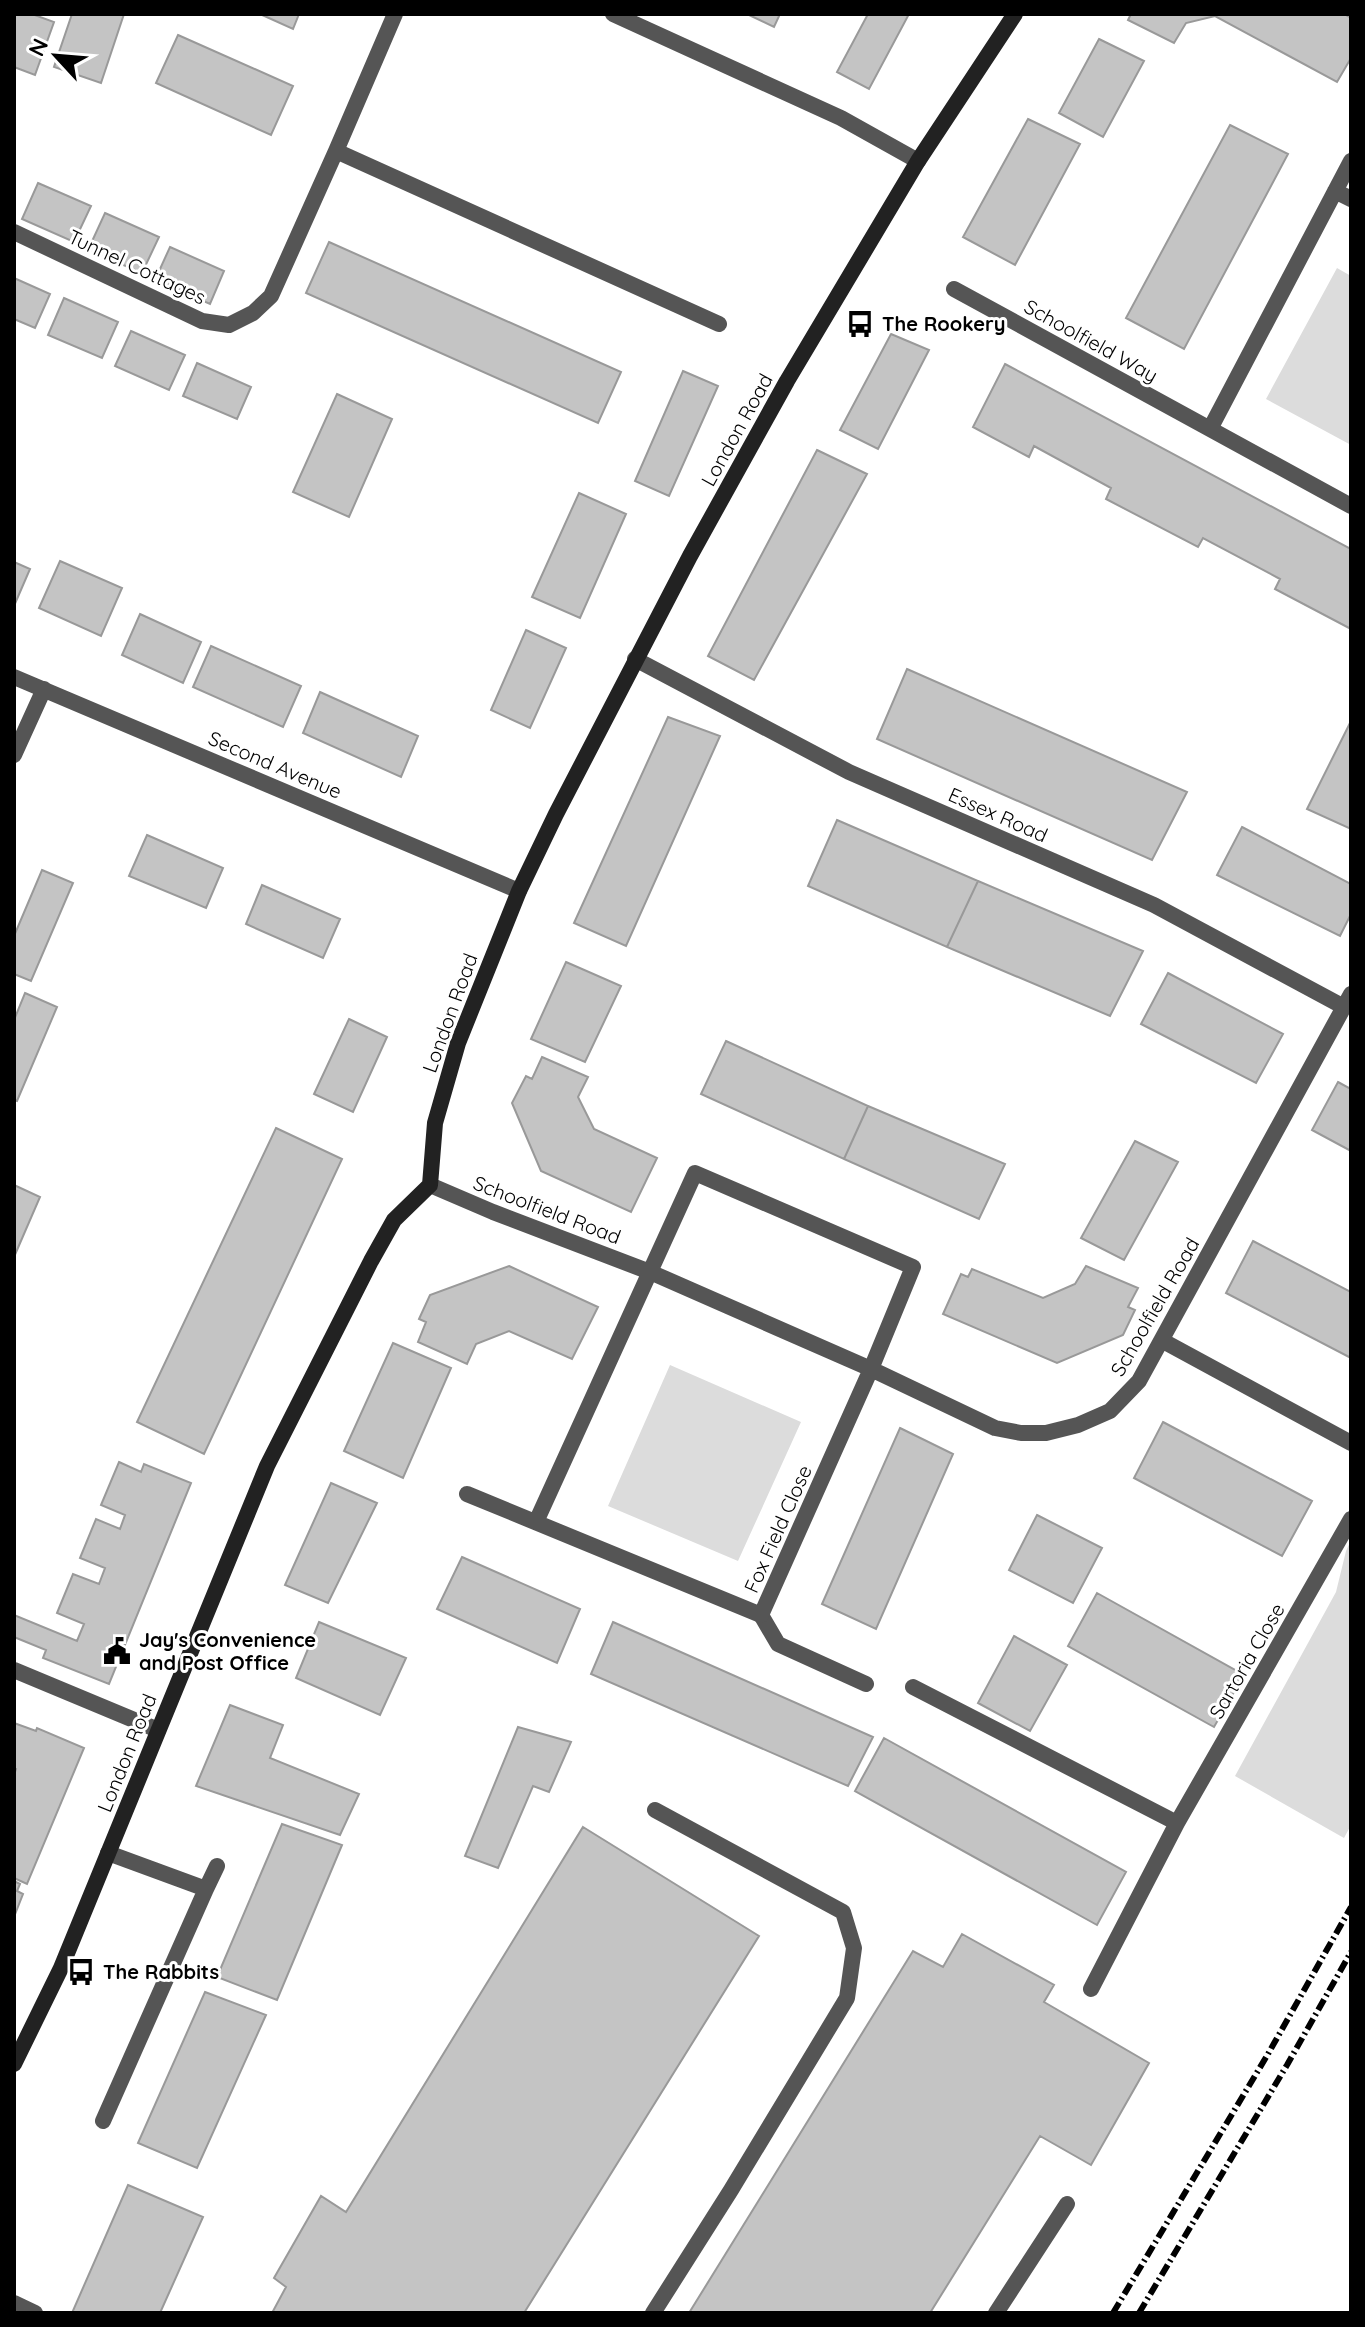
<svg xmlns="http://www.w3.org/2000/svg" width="1365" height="2327" viewBox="0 0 1365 2327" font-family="Quicksand,sans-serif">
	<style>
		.green { fill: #dcdcdc }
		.building { fill: #c4c4c4; stroke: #999; stroke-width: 2 }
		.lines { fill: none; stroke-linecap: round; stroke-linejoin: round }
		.lane { stroke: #555; stroke-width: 16 }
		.street { stroke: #555; stroke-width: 16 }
		.secondary { stroke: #222; stroke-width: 16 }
		.rail { stroke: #000; stroke-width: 6; stroke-dasharray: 12 4 2 4; stroke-linecap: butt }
		.labels { text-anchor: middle; stroke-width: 6; stroke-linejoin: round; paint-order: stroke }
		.street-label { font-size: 20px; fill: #000; stroke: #fff }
		.poi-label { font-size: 20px; font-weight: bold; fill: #000; stroke: #fff; text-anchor: start }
	</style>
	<rect width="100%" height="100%" fill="#fff"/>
	<path class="green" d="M1337,268L1351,276V445L1266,399Z
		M670,1365L801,1422L738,1561L608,1506Z
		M1351,1540V1825L1344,1838L1235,1776L1336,1592L1346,1551Z"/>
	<path class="building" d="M14,14H32L54,22L35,75L14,67Z
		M72,14H124L101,83L54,67Z
		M260,14H299L293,29Z
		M747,14H780L774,27Z
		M868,14H909L869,89L837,72Z
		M1131,14H1344L1351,18V58L1337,82L1215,16L1186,23L1174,43L1128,20Z
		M178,35L293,86L271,135L156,83Z
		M1099,39L1144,61L1103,137L1059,113Z
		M1028,119L1080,144L1015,265L963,237Z
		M1230,125L1288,154L1184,349L1126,318Z
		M38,183L91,206L74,242L22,219Z
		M105,213L159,237L142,273L88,250Z
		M329,242L621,372L598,423L306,293Z
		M170,247L224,271L210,304L155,280Z
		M14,278L50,294L35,328L14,319Z
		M64,298L118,322L102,358L48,335Z
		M131,331L185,355L169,390L115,366Z
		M891,334L929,350L878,449L840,430Z
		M197,363L251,387L237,419L183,396Z
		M1005,364L1351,549V629L1275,589L1280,579L1203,538L1198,547L1106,499L1111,488L1034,446L1029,457L973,427Z
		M683,371L718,386L669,496L635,481Z
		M337,394L392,419L349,517L293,492Z
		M817,450L867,474L754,680L708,656Z
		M579,493L626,514L580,618L532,597Z
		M60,561L122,588L101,636L39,608Z
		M14,562L30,569L14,606Z
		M140,614L201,642L183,683L122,655Z
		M526,630L566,648L530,728L491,710Z
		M211,646L301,686L283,727L193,687Z
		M907,669L1187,792L1152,860L877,739Z
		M320,692L418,736L401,777L303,733Z
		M668,717L720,736L626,946L574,923Z
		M1351,721V829L1307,809Z
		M837,820L978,881L947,947L808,886Z
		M1242,827L1351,884V914L1340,936L1217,875Z
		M147,835L223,868L206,908L129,876Z
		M42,870L73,883L31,981L14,974V936Z
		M978,881L1143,951L1110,1016L947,947Z
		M262,885L340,919L323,958L246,924Z
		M566,962L621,986L585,1062L531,1039Z
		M1168,973L1283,1034L1256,1083L1141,1024Z
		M25,993L57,1007L17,1101L14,1100V1020Z
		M349,1019L387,1037L353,1112L314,1094Z
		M726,1041L868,1106L844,1159L701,1094Z
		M542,1057L588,1077L578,1097L594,1129L657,1158L631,1212L541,1171L512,1103L526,1076L532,1079Z
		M1338,1082L1351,1089V1151L1312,1130Z
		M868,1106L1005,1164L979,1219L844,1159Z
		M276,1128L342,1159L204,1454L137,1422Z
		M1135,1141L1178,1162L1124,1260L1081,1238Z
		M14,1185L40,1197L14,1257Z
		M1253,1241L1351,1292V1358L1226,1293Z
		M509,1266L598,1307L572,1359L509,1331L476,1344L467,1364L418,1342L426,1322L419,1319L430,1295Z
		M1086,1266L1138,1288L1128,1307L1135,1310L1123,1335L1057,1363L943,1314L961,1274L968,1277L972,1269L1043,1298L1075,1284Z
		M393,1343L451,1368L403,1478L344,1451Z
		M1163,1422L1312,1501L1282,1556L1134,1478Z
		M900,1428L953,1454L876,1629L822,1604Z
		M119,1462L141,1472L144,1464L191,1483L109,1684L43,1658L46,1650L14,1637V1615L77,1641L84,1624L57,1613L73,1574L99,1584L105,1568L80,1558L96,1519L120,1529L125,1515L101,1505Z
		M331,1483L377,1503L328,1603L285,1585Z
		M1037,1515L1102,1548L1073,1603L1009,1570Z
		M462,1557L580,1609L557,1663L437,1609Z
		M1097,1593L1244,1675L1214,1727L1068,1646Z
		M319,1622L406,1658L380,1715L296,1678Z
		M613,1622L873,1737L848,1786L591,1674Z
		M1014,1636L1067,1665L1030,1731L978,1703Z
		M230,1705L283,1725L270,1758L359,1794L340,1835L196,1786Z
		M14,1723L36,1731L37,1728L84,1748L27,1884L14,1878V1775L16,1769L14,1768Z
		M518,1727L571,1742L549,1792L533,1786L498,1868L465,1856Z
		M884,1738L1126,1872L1097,1925L855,1791Z
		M282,1824L342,1845L277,2000L217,1977Z
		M583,1827L759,1936L524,2313H272L286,2287L274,2278L321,2196L346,2212Z
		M14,1881L20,1884L17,1891L23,1894L14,1917Z
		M962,1934L1054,1985L1044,2002L1149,2063L1091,2165L1040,2136L930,2313H689L913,1951L943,1967Z
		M205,1992L266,2015L197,2168L138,2143Z
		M128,2185L203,2217L160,2313H72Z"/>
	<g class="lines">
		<path class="lane" d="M761,1615L778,1644L866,1684
			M206,1889L217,1866
			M103,2121L206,1889L108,1853
			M14,2303L35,2313
			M653,2313L731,2190L847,1998L854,1948L843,1912L655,1810
			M996,2313L1067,2204"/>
		<path class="street" d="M613,14L841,118L918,161
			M336,151L719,324
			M1335,191L1351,199
			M14,232L202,321L229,325L253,313L271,296L336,151L395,14
			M954,289L1351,506
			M1210,429L1351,161
			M635,659L849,772L1154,905L1344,1007
			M14,677L519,891
			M14,755L44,689
			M430,1185L493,1212L650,1272L871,1369L995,1428L1021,1433H1046L1078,1425L1110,1411L1139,1381L1351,994
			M1163,1341L1351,1443
			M467,1494L761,1615L871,1369L913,1267L695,1173L536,1522
			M14,1670L158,1730
			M913,1687L1177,1823
			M1091,1989L1177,1823L1351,1519"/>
		<path class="secondary" d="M14,2064L61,1968L267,1466L371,1261L394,1220L430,1185L435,1123L458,1043L519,891L556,814L690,556L787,381L918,161L1015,14"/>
		<path class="rail" d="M1113,2313L1268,2054L1351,1907
			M1139,2313L1287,2065L1351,1952"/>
	</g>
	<defs>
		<g id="bus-bare" transform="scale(2.16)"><path d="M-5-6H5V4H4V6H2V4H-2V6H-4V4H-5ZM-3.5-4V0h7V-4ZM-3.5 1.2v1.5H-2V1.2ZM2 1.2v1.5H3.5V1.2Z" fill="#000" stroke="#fff" stroke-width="2.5" paint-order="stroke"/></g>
		<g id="civic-bare" transform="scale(2.16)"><path d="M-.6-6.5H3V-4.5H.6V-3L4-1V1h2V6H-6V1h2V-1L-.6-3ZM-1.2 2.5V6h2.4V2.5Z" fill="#000" stroke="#fff" stroke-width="2.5" paint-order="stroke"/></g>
	</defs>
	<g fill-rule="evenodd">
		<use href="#bus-bare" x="860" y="324"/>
		<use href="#civic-bare" x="117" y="1651"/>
		<use href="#bus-bare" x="81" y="1972"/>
	</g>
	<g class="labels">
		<g class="street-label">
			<text transform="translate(137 267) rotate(25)" y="7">Tunnel Cottages</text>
			<text transform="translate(1091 341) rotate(29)" y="7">Schoolfield Way</text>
			<text transform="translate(737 430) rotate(-61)" y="7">London Road</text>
			<text transform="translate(275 765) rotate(23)" y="7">Second Avenue</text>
			<text transform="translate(998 815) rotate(24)" y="7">Essex Road</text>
			<text transform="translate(450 1013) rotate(-70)" y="7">London Road</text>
			<text transform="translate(547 1210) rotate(21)" y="7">Schoolfield Road</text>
			<text transform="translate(1155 1307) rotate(-60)" y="7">Schoolfield Road</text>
			<text transform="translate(778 1529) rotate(-66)" y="7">Fox Field Close</text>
			<text transform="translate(1247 1661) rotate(-60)" y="7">Sartoria Close</text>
			<text transform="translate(127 1753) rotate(-68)" y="7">London Road</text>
		</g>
		<g class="poi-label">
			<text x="882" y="331">The Rookery</text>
			<text x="139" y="1647">Jay's Convenience<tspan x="139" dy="23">and Post Office</tspan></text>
			<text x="103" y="1979">The Rabbits</text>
		</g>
	</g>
	<rect width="1365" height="2327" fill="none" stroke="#000000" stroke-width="32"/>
	<g transform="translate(56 56) rotate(296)" stroke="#ffffff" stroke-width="6" paint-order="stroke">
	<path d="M0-6L14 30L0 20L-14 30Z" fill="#000000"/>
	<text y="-12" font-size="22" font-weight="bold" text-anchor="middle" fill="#000000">N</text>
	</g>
</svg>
